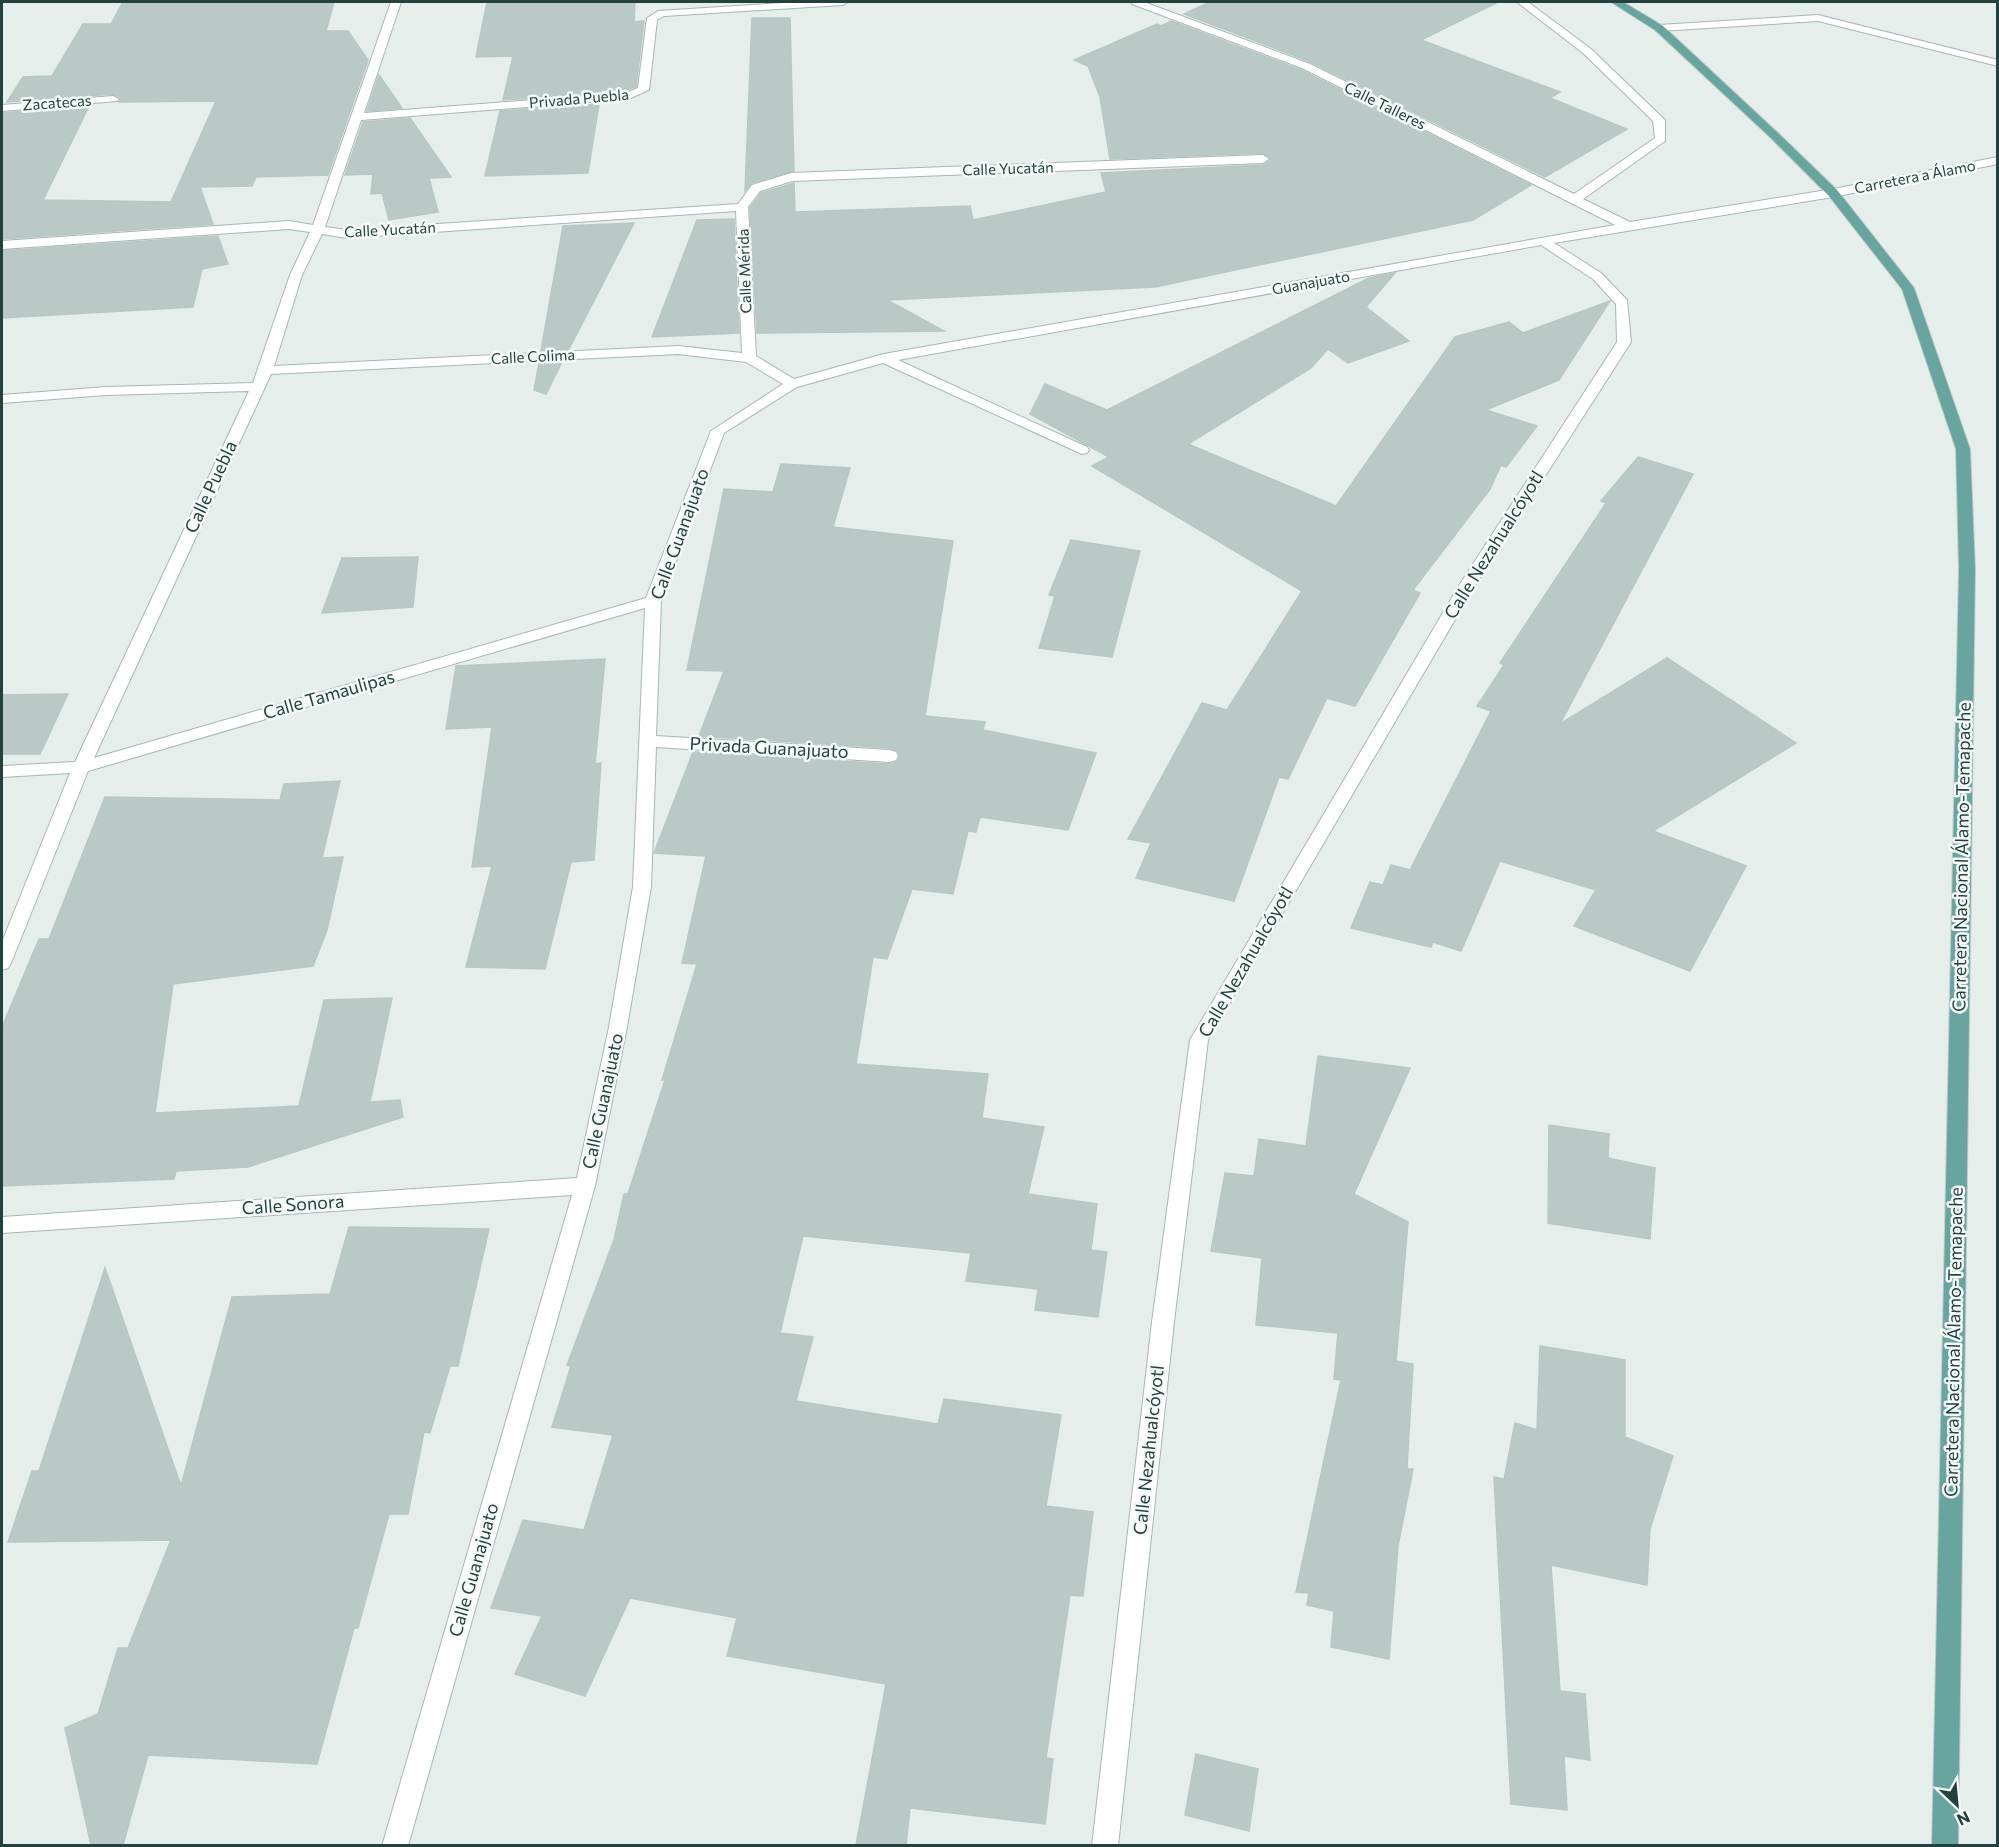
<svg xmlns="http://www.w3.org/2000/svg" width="1999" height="1847" viewBox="0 0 1999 1847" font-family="Commissioner,sans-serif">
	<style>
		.building { fill: #bac9c5; stroke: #b7c8c3; stroke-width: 1.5 }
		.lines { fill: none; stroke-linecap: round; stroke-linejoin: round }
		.street-casing { stroke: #a7b7b3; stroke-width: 2 }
		.secondary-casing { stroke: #a2bab5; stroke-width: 2 }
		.primary-casing { stroke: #c1cac9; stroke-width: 2 }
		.street { fill: #fff; fill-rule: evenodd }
		.secondary { fill: #fff; fill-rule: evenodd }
		.primary { fill: #68a59e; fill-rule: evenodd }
		.labels { text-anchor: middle; stroke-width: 5; stroke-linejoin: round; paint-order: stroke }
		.far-street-label { font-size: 15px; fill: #23413d; stroke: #f5faf9 }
		.street-label { font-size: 18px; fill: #23413d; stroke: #f5faf9 }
	</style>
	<rect width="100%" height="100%" fill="#e5eeeb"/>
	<path class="building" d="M123,2H334L326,31H348L368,60L328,175L256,177L252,186L200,187L213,224L2,239V113L89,106L43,200L171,202L216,101L119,102L120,97L113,94L7,102L23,77L52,76L83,24H111Z
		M487,2H635L634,22L644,21L636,87L629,89L601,90V93L503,100L513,56L476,57Z
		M1210,2H1498L1421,40L1560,92L1550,98L1627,129L1545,177L1311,62L1184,14Z
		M752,18H790L794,171L751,183L745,191Z
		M1171,21L1301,70L1531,185L1473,220L1155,287L887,300L944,331L757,333L750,208L761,193L794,183L795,212L970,206L973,220L1106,192L1101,173L1263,165L1270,161V157L1263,153L1110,159L1100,97L1088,66L1074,60L1157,24L1161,26Z
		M379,75L402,108L367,111Z
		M599,104L588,173L485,176L500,111Z
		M410,118L451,177L429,178L438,212L389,220L382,193L371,194L373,174L345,175L363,122Z
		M734,219L739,333L652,337L697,220Z
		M634,223L569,349L541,351L563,226Z
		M218,236L228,264L202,269L193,307L2,318V251Z
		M1395,273L1366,307L1409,341L1348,363L1328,349L1311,368L1188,444L1336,506L1455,337L1509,322L1523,333L1610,301L1559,380L1486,410L1537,426L1506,467L1501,465L1490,489L1413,590L1420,593L1355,706L1327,698L1288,779L1279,777L1234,901L1136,878L1151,843L1128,839L1202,703L1227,710L1302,591L1092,466L1109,457L1030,414L1045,384L1107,410L1369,278Z
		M562,362L546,394L534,390L539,363Z
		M1638,457L1693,474L1560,724L1667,658L1796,743L1653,831L1746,866L1690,971L1574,926L1596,890L1500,861L1461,951L1433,942L1431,947L1351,928L1370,882L1383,885L1391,865L1410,870L1491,711L1477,706L1504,665L1500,663L1606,503L1601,501Z
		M781,464L850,468L833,527L953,541L925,716L985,722L983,730L1096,753L1068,830L980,817L976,832L968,831L953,894L912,889L887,959L873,957L856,1064L988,1074L982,1118L1044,1127L1028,1194L1097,1204L1091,1250L1107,1252L1098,1317L1035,1310L1038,1289L966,1281L971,1253L803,1236L780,1333L813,1337L796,1401L938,1424L944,1399L1061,1415L1046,1506L1093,1512L1083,1596L1070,1595L1046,1758L1053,1759L1045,1824L910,1808L906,1845H856L886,1684L727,1656L737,1618L630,1598L585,1696L515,1674L542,1616L491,1608L523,1520L584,1530L613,1435L552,1427L571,1366L567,1365L614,1240L624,1194H628L665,1080H662L697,964L682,963L706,856L654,853L693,752L890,764L897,762L900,757L898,751L890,748L699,736L724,671L687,670L724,489L773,492Z
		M1071,540L1140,551L1112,657L1039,648L1055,596L1049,595Z
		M418,557L413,607L322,613L342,558Z
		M605,659L595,764L601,763L594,860L571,862L545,969L466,967L492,866L472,867L492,727L446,729L456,666Z
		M68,694L40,754H2V695Z
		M340,781L322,858L343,857L327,930L313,966L173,984L155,1113L299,1106L324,1000L392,998L370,1102L400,1100L403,1117L248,1167L176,1171L174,1179L2,1186V1027L39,939H49L105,797L280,800L284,784Z
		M1318,1056L1410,1068L1354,1194L1408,1222L1396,1361L1413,1364L1407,1469H1413L1398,1546L1389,1659L1331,1647L1334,1611L1307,1605L1309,1593L1296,1592L1341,1380L1334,1379L1338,1333L1256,1325L1262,1258L1211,1251L1225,1173L1254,1176L1259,1139L1306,1146Z
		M1549,1125L1609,1134L1608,1158L1655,1168L1650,1239L1548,1223Z
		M349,1227L489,1229L458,1366H450L430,1433L424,1432L408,1514H389L358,1628H354L317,1764L148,1755L123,1845H91L65,1728L98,1714L118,1648H128L171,1540L8,1542L32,1471H39L105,1268L181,1486L232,1297L330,1294Z
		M1540,1346L1625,1360V1437L1673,1456L1650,1529L1647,1585L1551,1565L1560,1691L1585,1694L1590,1760L1564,1756L1567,1810L1511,1804L1494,1477L1504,1479L1515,1423L1537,1430Z
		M1196,1754L1258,1769L1249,1831L1185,1815Z"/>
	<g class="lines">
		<g class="street-casing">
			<path id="street" d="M391,2H401L364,113L626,93L638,88L647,18L658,11L799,2H848L843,5L664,16L657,20L649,90L628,99L361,120L325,227L347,230L738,204L752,185L791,173L1263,155L1269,159L1263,163L792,181L760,191L748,207L756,356L794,379L884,354L1615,225L1302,68L1132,4L1131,2H1144L1310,64L1574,194L1655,138L1653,121L1583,53L1517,2H1528L1591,49L1665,120V141L1583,199L1630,222L1833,189L1839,193L1833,197L1554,243L1601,273L1627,300L1631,342L1476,584L1208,1040L1174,1322L1118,1846H1092L1152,1322L1190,1040L1460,584L1617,342L1616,304L1593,279L1541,245L898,360L1087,447L1089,450L1087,453L1082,454L883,363L797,387L724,433L661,601L656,736L890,750L896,752L898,756L896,760L890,762L656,747L651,887L627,1027L595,1186L408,1846H382L572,1195L2,1233V1217L577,1178L609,1027L633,887L645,608L88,771L11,963L8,968L2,970V942L70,773L2,777V766L75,762L249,391L106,395L2,403V395L106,387L253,383L290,275L310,232L289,229L2,249V241L289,221L313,225ZM736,211L742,353L678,346L274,366L302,275L322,234L347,238ZM678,354L746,362L783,384L711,431L646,598L94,758L271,374Z
				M1818,15L1998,60V66L1818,21L1659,31L1654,28L1659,25Z
				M113,96L119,99L117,101L2,111V105Z"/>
		</g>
		<g class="secondary-casing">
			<path id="secondary" d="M1998,157V164L1833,197L1827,193L1833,189Z"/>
		</g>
		<g class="primary-casing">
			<path id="primary" d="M1611,2H1623L1663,26L1779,134L1837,190L1914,288L1970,449L1975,569L1958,1846H1932L1959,569L1956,449L1902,289L1829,196L1771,138L1655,30Z"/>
		</g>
		<use href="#street" class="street"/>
		<use href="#secondary" class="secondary"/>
		<use href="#primary" class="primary"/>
	</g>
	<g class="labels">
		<g class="far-street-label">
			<text transform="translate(579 99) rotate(-5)" y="5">Privada Puebla</text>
			<text transform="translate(57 103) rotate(-4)" y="5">Zacatecas</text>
			<text transform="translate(1385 106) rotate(26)" y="5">Calle Talleres</text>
			<text transform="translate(1008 169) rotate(-2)" y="5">Calle Yucatán</text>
			<text transform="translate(1915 177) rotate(-11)" y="5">Carretera a Álamo</text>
			<text transform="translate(390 230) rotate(-3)" y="5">Calle Yucatán</text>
			<text transform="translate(745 271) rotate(-92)" y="5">Calle Mérida</text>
			<text transform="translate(1311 283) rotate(-10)" y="5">Guanajuato</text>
			<text transform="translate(533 357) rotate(-3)" y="5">Calle Colima</text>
		</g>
		<g class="street-label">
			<text transform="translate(211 487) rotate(-65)" y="6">Calle Puebla</text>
			<text transform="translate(680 534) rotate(-70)" y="6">Calle Guanajuato</text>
			<text transform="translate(1494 545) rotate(-58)" y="6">Calle Nezahualcóyotl</text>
			<text transform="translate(329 695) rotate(-16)" y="6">Calle Tamaulipas</text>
			<text transform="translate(769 748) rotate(3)" y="6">Privada Guanajuato</text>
			<text transform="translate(1962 857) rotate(-89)" y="6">Carretera Nacional Álamo-Temapache</text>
			<text transform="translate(1246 962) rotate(-60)" y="6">Calle Nezahualcóyotl</text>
			<text transform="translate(603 1101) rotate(-78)" y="6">Calle Guanajuato</text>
			<text transform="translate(293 1205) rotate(-4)" y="6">Calle Sonora</text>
			<text transform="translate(1954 1342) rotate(-89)" y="6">Carretera Nacional Álamo-Temapache</text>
			<text transform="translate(1149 1450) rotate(-84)" y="6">Calle Nezahualcóyotl</text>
			<text transform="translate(474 1570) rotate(-74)" y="6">Calle Guanajuato</text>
		</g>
	</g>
	<rect width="1999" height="1847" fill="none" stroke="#23413d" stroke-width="6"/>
	<g transform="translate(1957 1805) rotate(154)" stroke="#f5faf9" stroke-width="4.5" paint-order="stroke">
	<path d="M0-4.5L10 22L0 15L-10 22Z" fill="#23413d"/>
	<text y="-9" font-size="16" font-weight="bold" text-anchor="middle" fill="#23413d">N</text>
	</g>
</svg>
